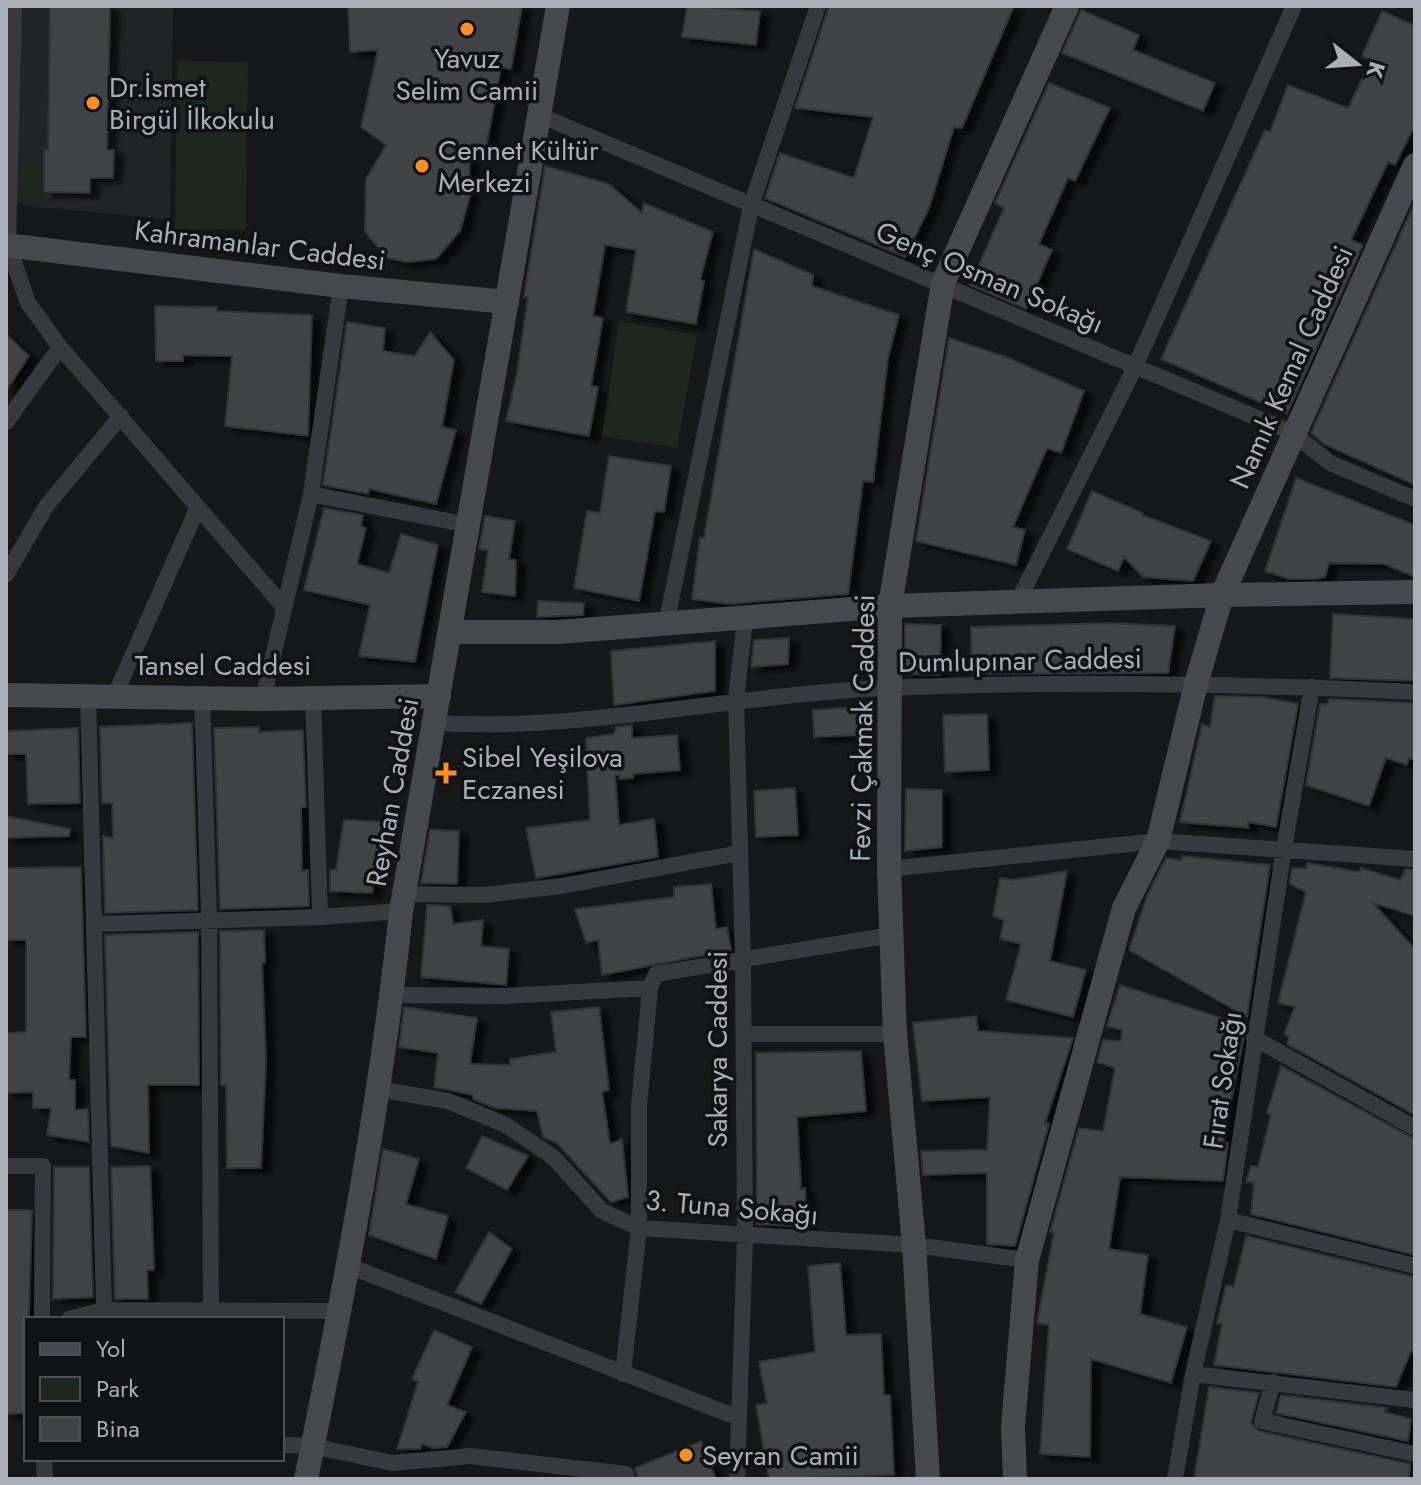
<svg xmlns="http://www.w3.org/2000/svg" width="1421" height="1485" viewBox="0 0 1421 1485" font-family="Jost,sans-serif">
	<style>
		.built { fill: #222326 }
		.green { fill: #1e271e }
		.building { fill: #404245; stroke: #303135; stroke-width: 2; filter: url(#shadow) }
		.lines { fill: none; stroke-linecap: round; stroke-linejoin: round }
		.street { stroke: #37393e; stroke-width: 16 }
		.secondary { stroke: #45494e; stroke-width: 24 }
		.poi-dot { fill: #ff8d28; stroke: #111213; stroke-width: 3 }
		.labels { text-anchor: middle; stroke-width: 7; stroke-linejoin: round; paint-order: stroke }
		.poi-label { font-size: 28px; fill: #a7b0b9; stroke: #111213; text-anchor: start }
		.street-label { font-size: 28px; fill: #a7b0b9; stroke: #111213 }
	</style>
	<defs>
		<filter id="shadow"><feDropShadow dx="9" dy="5" stdDeviation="2" flood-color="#0009"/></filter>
	</defs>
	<rect width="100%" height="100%" fill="#161718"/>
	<path class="built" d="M15,6H173L170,219L25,206L13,199Z"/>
	<path class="green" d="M177,61L248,62L246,230L175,229Z
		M19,163L93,166L91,202L18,199Z
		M619,321L697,335L677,448L602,436Z"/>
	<path class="building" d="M50,6H110L107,150H114L113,178H90V193L44,192V149L48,150Z
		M348,6H522L511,69L501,67L485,154L469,152L470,196L460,231L436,259L407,262L387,258L365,232L366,179L386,145L361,127L378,50L350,52Z
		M687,6L760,11L756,45L682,37Z
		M829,6H1014L962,128L954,127L929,208L905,257L765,198L780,153L854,178L873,117L795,108Z
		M1081,10L1139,35L1133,50L1215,83L1203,111L1062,53Z
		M1382,11L1415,26V125L1395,165L1388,162L1351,240L1363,245L1287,414L1161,359L1265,130L1270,132L1288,85L1348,108L1371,60L1362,56Z
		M1049,83L1110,108L1075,181L1068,178L1039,244L1052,250L1026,309L970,285L1004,208L995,203Z
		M545,166L609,184L642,213L644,203L713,232L700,280L704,281L696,324L626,312L636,250L605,245L593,316L603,318L591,386L598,387L589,436L506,421L517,373L528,297H524Z
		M1415,202V485L1324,444L1311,433Z
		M754,249L813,275L812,286L899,315L888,358L873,482L863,481L848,594L729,604L692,599L700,538H704Z
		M155,306L217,307V311L312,315L308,436L225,426L232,356L183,355V361H156Z
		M347,322L385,328L383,351L415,356L430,332L454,360L442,427L456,430L436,504L369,489L368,494L323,485Z
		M6,334L29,356L6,391Z
		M949,338L1006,357L1084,391L1061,453L1047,448L1013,527L1025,530L1016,565L916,541Z
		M609,456L671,466L664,512L655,511L639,601L574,588L587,511L600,513Z
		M1296,478L1415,525V577L1384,564L1329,563L1325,577L1315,579H1289L1265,571Z
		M1092,491L1143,513L1142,515L1211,541L1193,581L1143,577L1124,557L1118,571L1067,549Z
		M324,508L363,515L361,526L366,528L357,564L389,573L401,534L438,545L415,662L359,656L370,605L304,590Z
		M485,516L515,521L509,559L516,560L515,596L482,592L488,551L479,549Z
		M538,601L584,603L583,615L537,617Z
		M1333,614L1415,619V681L1330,678Z
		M1107,623L1175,626L1168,673L972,674L971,627Z
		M905,624L941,625L940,675L905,674Z
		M789,638L788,664L751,667L754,640Z
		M715,641V691L614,705L611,651Z
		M1215,696L1263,697L1298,704L1276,827L1248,822V828L1180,822L1202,724L1210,727Z
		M1329,699L1415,703V760L1409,758L1407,765L1386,758L1369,806L1306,785L1320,704H1328Z
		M859,707L861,735L814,737L813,710Z
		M987,714L989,770L945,772L943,715Z
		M192,723L198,910L105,913L103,836L113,838L112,803H102L100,727Z
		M632,725V738L677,735L680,770L633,774V778L619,779V775H615L619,825L654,819L658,857L536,878L526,828L590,820L586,738L614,734L616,727Z
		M259,727V732L303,730L306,807H301L302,871L308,870L309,906L220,909L214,728Z
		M78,728L80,803L28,804L26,754H6V731Z
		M795,788L798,835L756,837L754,791Z
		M906,789L942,790V847L905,851Z
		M6,816L70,829L69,836L6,838Z
		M344,820L386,822L372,893L330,891V870H336Z
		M430,830L459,831L457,884L421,883Z
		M1182,856L1270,865L1247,1017L1129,950L1148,894L1166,858L1182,860Z
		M1307,863L1360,872L1361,868L1400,880L1406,869L1415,870V916L1373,903L1415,949V1115L1287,1044L1289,1037L1284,1034L1295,1007L1278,1003L1306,892L1290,884L1292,868L1306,869Z
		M81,867L86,1037H71L69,1080H75V1110L88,1109L89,1142L47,1135L51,1108H33V1092L6,1093V1033L26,1032V940H6V868Z
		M1067,871L1050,961L1086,970L1073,1017L1006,1000L1021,944L1000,939L1004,920L993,916L1000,878L1012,880Z
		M711,884L716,929L727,927L731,950L602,975L598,940L586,943L575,909L674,897V887Z
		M427,905L450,906L453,924L483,920L481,946L509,949L506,985L421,977Z
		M264,930L265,963H262L266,1061L261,1168H227L226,1085H221L220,931Z
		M198,932L199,1085H148L149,1153L111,1146L105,935Z
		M1120,985L1246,1026L1223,1142L1228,1143L1223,1181L1120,1177L1109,1249L1148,1255L1140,1314L1187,1327L1171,1383L1091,1359L1090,1457L1040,1454L1049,1325L1037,1323L1054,1233L1050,1232L1079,1128L1103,1131L1115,1068L1097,1062L1103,1040L1121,1041L1122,1030L1107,1026Z
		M404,1007L477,1018L470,1064L510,1065V1059L556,1052L551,1012L599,1007L609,1090L602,1092L610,1144L622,1139L628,1197L611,1202L557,1143L543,1137L537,1111L495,1108L473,1099V1095L434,1087L438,1053L399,1047Z
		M976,1016L978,1031L1073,1038L1045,1123L1049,1124L1015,1246L987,1244V1173L923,1175L921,1151L987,1150L990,1097L922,1101L913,1023Z
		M861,1051L866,1111L797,1117L801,1189L805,1188L807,1227L757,1224L756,1053Z
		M1281,1066L1415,1139V1255L1251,1214L1254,1183L1246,1182L1251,1166L1258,1167L1271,1114L1267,1113Z
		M482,1136L528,1156L507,1190L466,1168Z
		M383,1149L419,1159L406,1204L448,1216L436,1259L369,1235Z
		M150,1166L154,1270H147L148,1299H115L111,1167Z
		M54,1167H89L93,1297L53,1299Z
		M6,1210H32L26,1413L6,1414Z
		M489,1232L512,1249L481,1304L455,1292Z
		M1246,1236L1415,1277V1352L1411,1351L1396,1387L1214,1365L1222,1324L1217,1323L1226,1285L1234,1286Z
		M840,1263L846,1335L881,1334L884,1395H890L894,1475L769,1479L756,1405L767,1403L759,1362L815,1352L808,1266Z
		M434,1330L472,1347L447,1405L466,1412L447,1447L433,1448L422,1444L420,1449H397L418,1382L412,1379Z
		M1209,1387L1259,1393L1251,1423L1259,1431L1410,1464L1409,1479H1194Z
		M1281,1395L1387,1408L1385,1412L1411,1419L1408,1441L1276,1413Z
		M701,1441L716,1479H638L635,1468Z"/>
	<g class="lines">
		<path class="street" d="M14,6L8,245L28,303L60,347L283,606
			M539,115L1293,433L1330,463L1415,499
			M6,422L60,347
			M311,494L468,525
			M6,575L47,505L121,416
			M1018,601L1135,367L1294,6
			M666,625L751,206L818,6
			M115,695L198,507
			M202,695L209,918L211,1308
			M313,696L320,917
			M88,697L104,1310
			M263,699L311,494L341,286
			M435,723C586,732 736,694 887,688C1063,680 1240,684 1415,692
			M889,869L1158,841L1415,859
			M404,894L485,895L561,886L739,853
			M96,924L320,917L401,911
			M392,995L504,996L650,988L656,974L892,935
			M744,1034H895
			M1254,1038L1415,1128
			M377,1089L448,1101L506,1125L553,1157L602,1211L639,1228L914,1245L1027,1260
			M6,1166H43L42,1319
			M1228,1220L1415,1266
			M349,1266L739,1418
			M69,1319L104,1310L341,1311
			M623,1374L639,1228V1106L650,988
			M1193,1374L1415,1400
			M1273,1382L1262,1421L1415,1454
			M282,1445L312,1446L392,1463L470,1456L626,1474L627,1479
			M44,1459L45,1479
			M737,1479L745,1237L743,959L736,699L745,620
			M1175,1479L1193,1374L1228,1220L1284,848L1312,687"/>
		<path class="secondary" d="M6,245L341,286L507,302
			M451,632H558L890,606L1222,595L1415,592
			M6,695L263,699L439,696
			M306,1479C344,1291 381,1102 401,911L558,6
			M928,1479L914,1245L895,1034L889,869L890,606L943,283L1067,6
			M1015,1479L1013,1426L1027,1260L1124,908L1158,841L1196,684L1222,595L1415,165"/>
	</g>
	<g class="poi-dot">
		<circle cx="467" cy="29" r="8"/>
		<circle cx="93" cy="103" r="8"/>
		<circle cx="422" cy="166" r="8"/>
		<path d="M442 761h8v8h8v8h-8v8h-8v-8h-8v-8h8z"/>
		<circle cx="686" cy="1455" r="8"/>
	</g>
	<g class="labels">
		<g class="poi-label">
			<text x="467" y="68" text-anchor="middle">Yavuz<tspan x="467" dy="32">Selim Camii</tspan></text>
			<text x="109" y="97">Dr.İsmet<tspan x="109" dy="32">Birgül İlkokulu</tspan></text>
			<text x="438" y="160">Cennet Kültür<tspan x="438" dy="32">Merkezi</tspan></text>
			<text x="462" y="767">Sibel Yeşilova<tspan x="462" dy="32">Eczanesi</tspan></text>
			<text x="702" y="1465">Seyran Camii</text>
		</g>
		<g class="street-label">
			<text transform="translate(260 245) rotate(7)" y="10">Kahramanlar Caddesi</text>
			<text transform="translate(990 277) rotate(23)" y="10">Genç Osman Sokağı</text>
			<text transform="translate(1291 367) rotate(-66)" y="10">Namık Kemal Caddesi</text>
			<text transform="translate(1020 660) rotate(-1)" y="10">Dumlupınar Caddesi</text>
			<text x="223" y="675">Tansel Caddesi</text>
			<text transform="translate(862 728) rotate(-89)" y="10">Fevzi Çakmak Caddesi</text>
			<text transform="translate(392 792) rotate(-80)" y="10">Reyhan Caddesi</text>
			<text transform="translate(717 1049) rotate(-90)" y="10">Sakarya Caddesi</text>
			<text transform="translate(1222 1080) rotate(-82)" y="10">Fırat Sokağı</text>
			<text transform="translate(732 1207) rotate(5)" y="10">3. Tuna Sokağı</text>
		</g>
	</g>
	<rect width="1421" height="1485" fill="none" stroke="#a7b0b9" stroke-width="16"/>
	<rect x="24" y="1317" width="260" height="144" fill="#111213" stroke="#4d5155" stroke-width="2"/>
	<rect x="40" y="1343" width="40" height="12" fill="#45494e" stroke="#4d5155" stroke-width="2"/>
	<text x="96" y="1357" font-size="24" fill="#a7b0b9">Yol</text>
	<rect x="40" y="1377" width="40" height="24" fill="#1e271e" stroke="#4d5155" stroke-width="2"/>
	<text x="96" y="1397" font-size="24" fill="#a7b0b9">Park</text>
	<rect x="40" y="1417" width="40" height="24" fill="#404245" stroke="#4d5155" stroke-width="2"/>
	<text x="96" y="1437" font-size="24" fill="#a7b0b9">Bina</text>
	<g transform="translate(1357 64) rotate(107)" stroke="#111213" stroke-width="6" paint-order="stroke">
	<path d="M0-6L14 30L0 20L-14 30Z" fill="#a7b0b9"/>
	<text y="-12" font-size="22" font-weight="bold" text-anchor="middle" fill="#a7b0b9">K</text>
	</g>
</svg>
